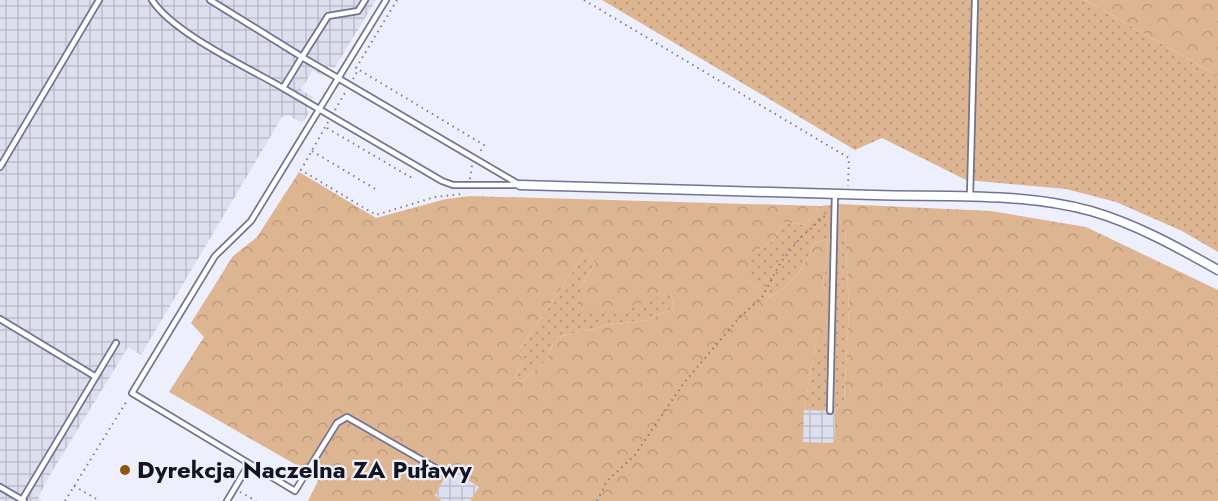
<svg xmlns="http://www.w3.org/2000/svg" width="1218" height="501" viewBox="0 0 1218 501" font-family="Jost,sans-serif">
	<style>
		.industrial { fill: url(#industrial-grid) }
		.grass { fill: url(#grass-dots) }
		.forest { fill: url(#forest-crowns); fill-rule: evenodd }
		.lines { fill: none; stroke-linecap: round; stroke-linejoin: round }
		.service-casing { stroke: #717392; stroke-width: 8 }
		.minor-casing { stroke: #717392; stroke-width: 11 }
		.path { stroke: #7e7f8c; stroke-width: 2; stroke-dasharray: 1.5 4.5; stroke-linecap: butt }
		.service { stroke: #fff; stroke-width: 4.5 }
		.minor { stroke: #fff; stroke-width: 8 }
		.poi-dot { fill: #905513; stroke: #eeeffd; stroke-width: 2 }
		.labels { text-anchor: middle; stroke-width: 4.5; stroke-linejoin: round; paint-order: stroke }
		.poi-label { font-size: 24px; font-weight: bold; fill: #13141f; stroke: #eeeffd; text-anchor: start }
	</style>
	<defs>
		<pattern id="industrial-grid" width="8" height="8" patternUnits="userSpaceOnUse" patternTransform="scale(1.5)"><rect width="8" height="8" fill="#dddfef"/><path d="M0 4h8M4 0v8" fill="none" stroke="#bdbecc"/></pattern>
		<pattern id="grass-dots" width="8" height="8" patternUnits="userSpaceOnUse" patternTransform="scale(1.5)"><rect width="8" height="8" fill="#deb591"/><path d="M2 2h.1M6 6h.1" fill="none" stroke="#be9b7d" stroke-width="1.8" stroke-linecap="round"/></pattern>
		<pattern id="forest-crowns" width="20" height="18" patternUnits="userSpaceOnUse" patternTransform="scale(1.5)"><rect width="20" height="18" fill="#deb591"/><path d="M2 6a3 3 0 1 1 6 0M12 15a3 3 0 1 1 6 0" fill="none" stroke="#be9b7d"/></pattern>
	</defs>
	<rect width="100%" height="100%" fill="#eeeffd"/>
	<path class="industrial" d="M0,0H376L334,69L328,66L322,76L313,70L301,90L313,97L306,109L309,112L304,121L300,122L288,115L282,117L141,355L128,347L47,480L38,498L42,501H0Z
		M804,410L835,411L834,443L802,442Z
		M449,469L479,488L470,501H442L435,496Z"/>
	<path class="grass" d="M602,0H1085L1218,76V252L1182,231L1116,202L1066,189L966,180L882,138L855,150Z
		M840,204L839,220L845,227L849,310L844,401L835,411L804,410L816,342L827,298L823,281L830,238L814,243C806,265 791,288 769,297L749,280V255L773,241L784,222L805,225L820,206Z
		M586,252L595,263L580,288L620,311L671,291L673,308L647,320L608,325L555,338L547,360L521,382L515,377L523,360L519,350Z"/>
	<path class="forest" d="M1085,0H1218V76Z
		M299,172L376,218L446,199L470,196L820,206L805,225L784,222L773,241L749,255V280L769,297C791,288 806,265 814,243L830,238L823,281L827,298V334L816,342L804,410L803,442L834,443L835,411L844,401L849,310L845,228L839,220L840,204L991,211L1086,227L1218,290V501H470L479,487L449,469L435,496L442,501H308L318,481L298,466L169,392L204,337L191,323L233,256L257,237ZM586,252L595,263L580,288L581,310L620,311L671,292L673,308L647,320L608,325L555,338L547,360L521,382L515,377L523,360L519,350Z"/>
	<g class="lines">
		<g class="service-casing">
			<path id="service" d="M152,0C173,33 247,67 283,88L302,57L210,0
				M365,0L358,11L328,16L302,57L520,185
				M386,0L251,221L215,256L132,393L295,491L337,423L347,417L446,474
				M283,88L442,181L453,185H518
				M0,167L99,0
				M970,197L975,0
				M0,319L96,377
				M830,411L835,194
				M0,487L24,501
				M22,500L116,343
				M227,501L249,464"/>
		</g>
		<g class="minor-casing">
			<path id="minor" d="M520,185C638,188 756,192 874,195C945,197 1021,192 1091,211C1136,224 1177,247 1218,270"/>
		</g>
		<path class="path" d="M397,0L356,68L484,145L480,152
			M584,0L849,158L848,186
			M353,79L358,70
			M335,110L346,91
			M328,122L301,170L376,215L435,197L462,194
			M327,128L412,178
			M312,151L377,190
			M470,179L472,165
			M74,486L100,501
			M240,492L256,501
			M65,501L128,399
			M597,501L607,481L635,455L683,384L739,318L762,297L781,262L801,237L826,215"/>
		<use href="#service" class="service"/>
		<use href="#minor" class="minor"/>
	</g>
	<circle class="poi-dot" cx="125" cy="470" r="6"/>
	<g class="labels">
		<g class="poi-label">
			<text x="137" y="478">Dyrekcja Naczelna ZA Puławy</text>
		</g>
	</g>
</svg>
